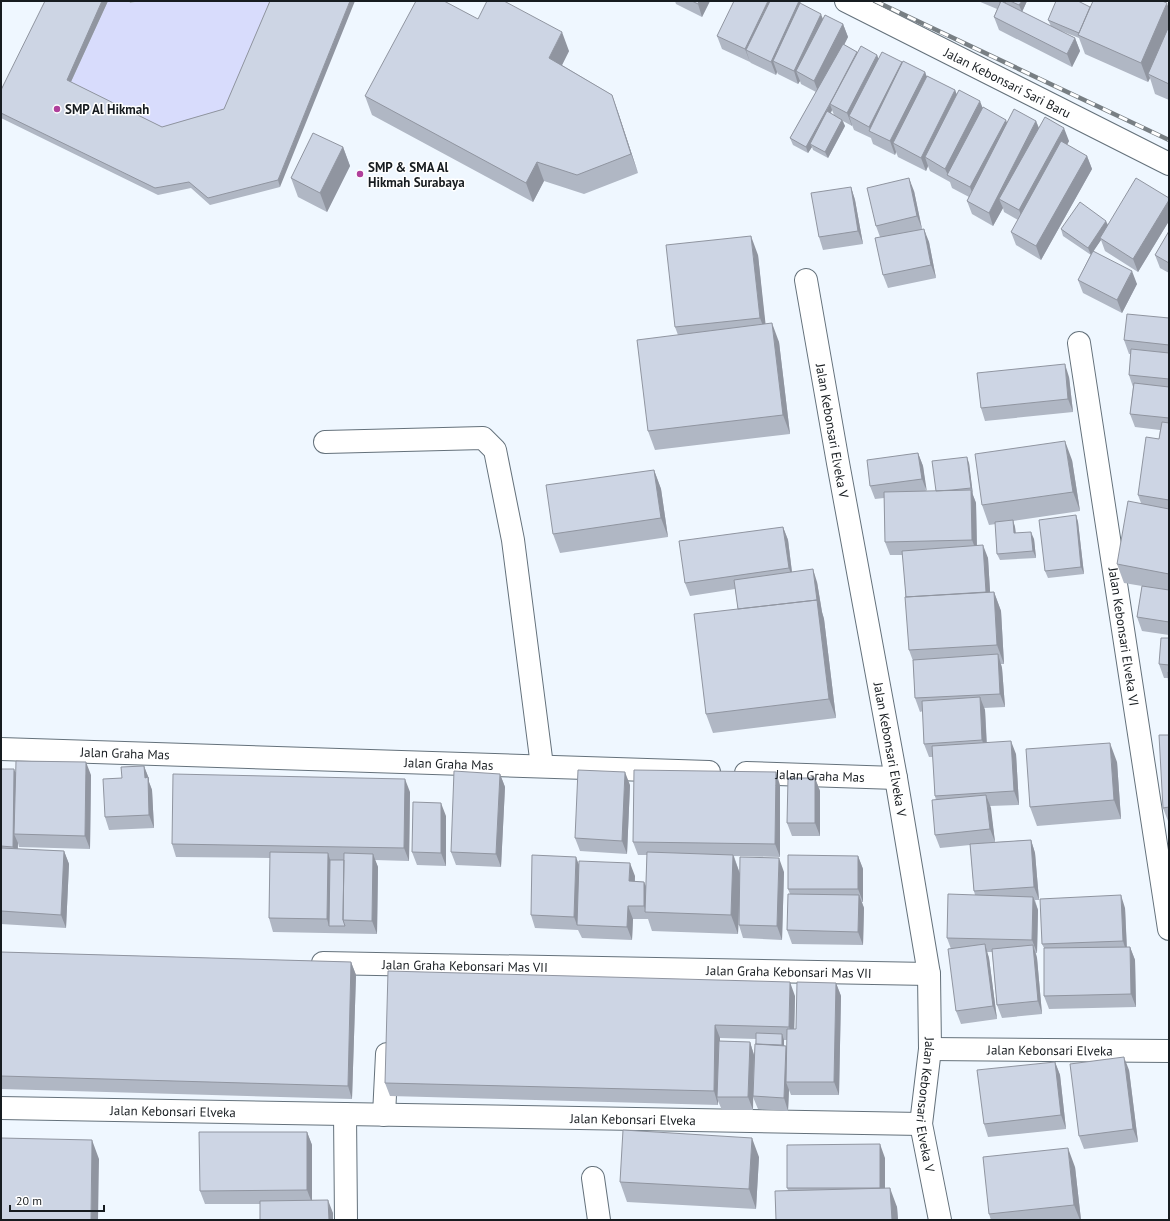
<svg xmlns="http://www.w3.org/2000/svg" width="1170" height="1221" viewBox="0 0 1170 1221" font-family="'PT Sans',sans-serif">
	<style>
		.green { fill: #d8dcfc }
		.lines { fill: none; stroke-linecap: round; stroke-linejoin: round }
		.minor-casing { stroke: #64717b; stroke-width: 24 }
		.minor { stroke: #fff; stroke-width: 22 }
		.rail-casing { stroke: #787f84; stroke-width: 4.5 }
		.rail { stroke: #fff; stroke-width: 3; stroke-dasharray: 9; stroke-linecap: butt }
		.wall { fill: #b0b7c4; fill-rule: evenodd }
		.shaded-wall { fill: #9095a0 }
		.building { fill: #cdd5e4; stroke: #9095a0 }
		.poi-dot { fill: #b03f9b; stroke: #fff; stroke-width: 1.5 }
		.labels { text-anchor: middle; stroke-width: 3; stroke-linejoin: round; paint-order: stroke }
		.street-label { font-size: 13px; fill: #171c20; stroke: #fff }
		.poi-label { font-size: 13px; font-weight: bold; fill: #171c20; stroke: #fff; text-anchor: start }
	</style>
	<rect width="100%" height="100%" fill="#eff7ff"/>
	<path class="green" d="M108,1H129L130,3L140,1H272L227,116L164,134L69,86Z"/>
	<g class="lines">
		<g class="minor-casing">
			<g id="minor">
				<path id="s1" d="M846,1L1169,164"/>
				<path id="s2" d="M806,280L838,463L896,778L929,974L930,1049L921,1124L940,1220"/>
				<path id="s3" d="M1079,343L1169,929"/>
				<path d="M325,442L483,438L495,450L513,540L542,766"/>
				<path id="s4" d="M1,749L709,772"/>
				<path id="s5" d="M746,773L896,778"/>
				<path id="s6" d="M323,963L929,974"/>
				<path id="s7" d="M930,1049L1169,1051"/>
				<path id="s8" d="M1,1108L921,1124"/>
				<path d="M345,1114L346,1220"/>
				<path d="M384,1115L387,1054"/>
				<path d="M593,1178L599,1220"/>
			</g>
		</g>
		<use href="#minor" class="minor"/>
		<g class="rail-casing">
			<path id="rail" d="M875,1L1169,140"/>
		</g>
		<use href="#rail" class="rail"/>
	</g>
	<path class="wall" d="M108,1L71,82L162,127L224,109L270,1L280,187L210,205L191,188L158,195L1,118V90Z
		M129,1H140L130,3Z
		M675,1H710L702,17L676,4Z
		M978,1H1027L1022,12L1051,26L1048,20L1090,7L1169,9V100L1155,94L1150,78L1148,82L1085,54L1079,38L1054,28L1075,38L1080,51L1072,67L999,30L994,17L997,9Z
		M801,4L823,19L843,24L848,37L844,45L857,52L877,55L878,58L902,62V63L925,72L927,77L955,90L957,95L1007,123L1036,121L1039,128L1069,141L1067,145L1087,156L1092,169L1041,260L1016,245L1011,232L1018,220L1004,212L1003,208L993,226L972,214L967,201L969,197L952,188L950,182L930,171L928,166L926,171L898,157L896,152L895,155L873,144L871,138L854,130L852,125V126L843,121L845,126L828,158L813,150L812,147L808,153L793,145L790,138L816,92L801,84L800,81L798,84L778,74L777,72L776,75L751,63L750,62L722,49L717,36ZM832,110L834,115L831,113Z
		M478,19L569,51L562,65L612,95L619,115L638,173L584,194L544,181L533,202L372,115L365,96Z
		M343,147L350,166L327,212L298,197L291,178Z
		M851,187L855,200L863,244L823,250L819,237Z
		M914,191L922,229L929,242L936,278L888,288L883,275L880,237L876,226Z
		M1169,198V221L1138,272L1105,251L1101,240L1093,251L1137,284L1122,313L1083,293L1078,280L1092,252L1091,255L1063,236L1061,229L1108,225Z
		M1169,231V273L1160,268L1155,255Z
		M758,255L765,324L779,342L790,434L655,450L648,431L678,335L675,327Z
		M1169,318V635L1142,631L1137,617L1142,586L1124,583L1117,564L1141,503L1138,495L1159,439L1160,430L1135,427L1130,414L1133,387L1129,375L1131,354H1129L1124,340Z
		M1069,377L1073,412L985,421L981,408Z
		M918,453L923,466L926,491H936L969,463L973,495L976,503L977,546L988,558L990,592H994L1001,611L1004,664H1001L1002,668L1005,707L984,708L985,710L987,743L1016,754L1019,805L990,806L995,842L1031,840L1035,853L1039,900H1035L1038,910L1037,953H1036L1037,958L1042,1014L1002,1018L997,1005L992,952H987L989,958L997,1019L961,1024L956,1011L951,949L947,938L975,895L974,891L970,845L940,848L935,835L936,800L935,796L933,757H929L924,744L923,711L920,712L915,698L913,661L909,650L903,555H890L885,542L884,498L875,499L870,486Z
		M1072,460L1080,511L1013,521L1015,527L1016,533L1034,539L1036,558L1000,560L997,554L996,524L989,525L982,505Z
		M654,470L661,489L668,537L560,553L553,534Z
		M1076,515L1078,522L1084,574L1048,578L1045,571Z
		M783,527L788,540L792,572L817,582L822,612L824,619L836,718L713,733L706,714L738,609L735,589L690,596L685,583Z
		M1169,638V691L1168,678H1164L1159,664Z
		M1169,735V821H1168L1163,808Z
		M1117,762L1121,819L1037,826L1030,807Z
		M144,766L149,779V782L152,790L154,828L109,830L105,817L122,778Z
		M1,769L15,772L91,775L90,849L19,847L18,843V849L64,851L69,864L66,928L1,924Z
		M500,774L505,787L501,867L456,865L451,852Z
		M815,778L820,791V836H792L787,823Z
		M630,785L627,854L580,851L575,838Z
		M780,785V857L734,856L740,874L784,872L782,940L743,938L739,925V911L738,934L652,931L648,919H633L632,940L582,938L578,930L535,928L531,915L579,865L635,876V881L644,882L646,886L647,855H638L633,842Z
		M410,792L409,861L375,860L378,867L377,934L273,932L269,918L270,858L176,857L172,844Z
		M446,816V866L417,865L412,852Z
		M858,856L863,869V902H862L864,908L863,945L792,944L787,930L790,894L788,889Z
		M1125,908L1127,947H1130L1135,960L1136,1007L1049,1009L1044,996V948L1042,944Z
		M1,952L351,962L356,975L352,1099L1,1089Z
		M836,983L841,996L839,1095H791L789,1090L788,1111L758,1109L753,1097V1110H722L718,1101V1105L390,1096L385,1083L795,996L794,1029H796ZM720,1038L756,1039L754,1055L750,1042L720,1041ZM784,1040H787V1048L784,1045Z
		M1055,1062L1060,1075L1066,1129L988,1137L984,1124Z
		M1129,1070L1138,1142L1084,1149L1079,1136Z
		M307,1132L312,1145V1200L333,1213V1220H260V1204H205L200,1191Z
		M759,1157L756,1209L627,1202L620,1182Z
		M885,1158V1188L897,1207L898,1220H776L788,1190L787,1188Z
		M1075,1167L1081,1220H991L989,1214Z"/>
	<path class="shaded-wall" d="M102,1H108L69,86L67,80Z
		M350,1H355L280,187L278,180Z
		M699,1H710L702,17L698,4Z
		M768,1H779L746,50L750,62L745,49Z
		M799,1H800L804,13L773,61L777,72L776,75L771,62Z
		M999,1H1005L1006,3L1002,11Z
		M1022,1H1027L1022,12L1019,5Z
		M1167,3L1169,9V33L1148,74L1150,78L1148,82L1141,63Z
		M821,14L826,27L796,71L800,81L798,84L794,71Z
		M843,24L848,37L819,94L814,81Z
		M562,32L569,51L556,77L549,58Z
		M1075,38L1080,51L1072,67L1067,54Z
		M877,55L882,68L849,116L852,125V126L847,113Z
		M902,62L906,75L871,132L869,127Z
		M925,72L930,86L893,143L896,152L895,155L890,141Z
		M955,90L960,103L925,157L928,166L926,171L921,158Z
		M612,95L619,115L638,173L631,154Z
		M980,101L985,114L948,175L945,169Z
		M830,104L832,110L813,145L810,144L812,147L808,153L806,147Z
		M842,120L845,126L828,158L825,152Z
		M1006,120L1011,133L975,200L970,187Z
		M1036,121L1041,134L999,199L1003,208L993,226L989,213Z
		M1064,128L1069,141L1024,223L1019,210Z
		M343,147L350,166L327,212L320,193Z
		M1087,156L1092,169L1041,260L1036,246Z
		M537,162L544,181L533,202L526,183Z
		M909,178L914,191L922,229L917,216Z
		M851,187L855,200L863,244L858,231Z
		M1169,200V221L1138,272L1133,259Z
		M1106,221L1109,227L1100,238L1101,240L1091,255L1088,248Z
		M924,229L929,242L936,278L931,265Z
		M751,236L758,255L767,337L760,318Z
		M1132,271L1137,284L1122,313L1117,300Z
		M772,323L779,342L790,434L783,415Z
		M1065,364L1069,377L1073,412L1068,399Z
		M1065,441L1072,460L1080,511L1073,492Z
		M918,453L923,466L927,492L922,479Z
		M967,457L969,463L973,495L971,488Z
		M654,470L661,489L668,537L661,518Z
		M971,490L976,503L977,553L972,540Z
		M1076,515L1078,522L1084,574L1081,567Z
		M1013,520L1015,527L1016,540L1014,533Z
		M783,527L788,540L793,581L789,568Z
		M1031,532L1034,539L1036,558L1033,551Z
		M983,545L988,558L991,607L986,594Z
		M813,569L817,582L822,612L824,619L836,718L829,699Z
		M994,592L1001,611L1004,664L997,645Z
		M998,654L1002,668L1005,707L1000,694Z
		M980,697L985,710L987,754L982,740Z
		M1011,741L1016,754L1019,805L1014,791Z
		M1110,743L1117,762L1121,819L1114,800Z
		M86,762L91,775L90,849L85,836Z
		M144,766L149,779V782L152,790L154,828L149,815L145,778Z
		M14,769L19,782L14,834L18,843L17,860L13,847Z
		M625,772L630,785L627,854L622,841Z
		M776,772L780,785V857L775,844Z
		M500,774L505,787L501,867L496,854Z
		M815,778L820,791V836L815,823Z
		M405,779L410,792L409,861L404,848Z
		M986,795L991,808L995,842L990,829Z
		M441,803L446,816V866L441,853Z
		M1031,840L1035,853L1039,900L1034,887Z
		M64,851L69,864L66,928L61,915Z
		M328,853L332,866L329,926L327,919Z
		M373,854L378,867L377,934L372,921Z
		M733,855L740,874L738,934L731,915Z
		M858,856L863,869V902L858,889Z
		M576,857L581,870L577,925L574,917Z
		M779,858L784,872L782,940L777,926Z
		M630,863L635,876L634,894L629,881Z
		M644,882L649,895L646,912L644,906Z
		M859,895L864,908L863,945L858,932Z
		M1121,895L1125,908L1127,954L1123,941Z
		M1033,897L1038,910L1037,953L1032,940Z
		M628,906L633,919L632,940L627,927Z
		M985,944L989,958L997,1019L993,1006Z
		M1033,945L1037,958L1042,1014L1038,1001Z
		M1130,947L1135,960L1136,1007L1131,994Z
		M351,962L356,975L352,1099L348,1086Z
		M790,982L795,996L794,1040L789,1027Z
		M836,983L841,996L839,1095L834,1082Z
		M715,1025L720,1038L719,1097H717L718,1101V1105L714,1091Z
		M782,1034L784,1040V1058L782,1051Z
		M750,1042L754,1055L753,1110L748,1097Z
		M786,1046L791,1059L786,1082L789,1090L788,1111L784,1098Z
		M1124,1057L1129,1070L1138,1142L1133,1129Z
		M1055,1062L1060,1075L1066,1129L1061,1115Z
		M307,1132L312,1145V1203L307,1190Z
		M752,1138L759,1157L756,1209L749,1189Z
		M92,1140L99,1159L98,1220H91Z
		M880,1144L885,1158V1202L880,1189Z
		M1068,1148L1075,1167L1081,1220H1080L1074,1205Z
		M890,1188L897,1207L898,1220H892Z
		M328,1200L333,1213V1220H329Z"/>
	<path class="building" d="M45,1H102L67,80L162,127L224,109L270,1H350L278,180L208,198L189,182L155,188L1,113V90Z
		M416,1H444L478,19L487,1H504L562,32L549,58L612,95L631,154L577,175L537,162L526,183L365,96Z
		M692,1H699L698,4Z
		M734,1H768L745,49L717,36Z
		M770,1H799L771,62L746,50Z
		M1001,1L1075,38L1067,54L994,17Z
		M1010,1H1022L1019,5Z
		M1056,1H1078L1090,7L1079,33L1048,20Z
		M1093,1H1162L1167,3L1141,63L1078,35Z
		M800,3L821,14L794,71L773,61Z
		M825,15L843,24L814,81L796,71Z
		M1169,26V84L1148,74Z
		M843,44L857,52L834,96L806,147L790,138Z
		M861,46L877,55L847,113L830,104Z
		M882,52L902,62L869,127L849,116Z
		M903,61L925,72L890,141L869,131Z
		M927,76L955,90L921,158L893,143Z
		M959,90L980,101L945,169L925,157Z
		M983,107L1006,120L970,187L947,175Z
		M1014,109L1036,121L989,213L967,201Z
		M827,111L842,120L825,152L810,144Z
		M1045,117L1064,128L1019,210L999,199Z
		M313,133L343,147L320,193L291,178Z
		M1061,141L1087,156L1036,246L1011,232Z
		M909,178L917,216L876,226L867,188Z
		M1136,178L1169,198V200L1133,259L1100,238Z
		M851,187L858,231L819,237L811,193Z
		M1080,202L1106,221L1088,248L1061,229Z
		M924,229L931,265L883,275L875,238Z
		M1169,231V263L1155,255Z
		M751,236L760,318L675,327L666,245Z
		M1093,251L1132,271L1117,300L1078,280Z
		M1127,314L1169,318V345L1124,340Z
		M772,323L783,415L648,431L637,340Z
		M1131,349L1169,353V379L1129,375Z
		M1065,364L1068,399L981,408L977,373Z
		M1134,383L1169,387V418L1130,414Z
		M1162,422L1169,423V500L1138,495L1146,437L1159,439Z
		M1065,441L1073,492L982,505L975,454Z
		M918,453L922,479L870,486L867,460Z
		M967,457L971,488L952,490L936,491L932,461Z
		M654,470L661,518L553,534L546,485Z
		M971,490L972,540L885,542L884,492Z
		M1128,501L1169,509V574L1117,564Z
		M1076,515L1081,567L1045,571L1039,520Z
		M1013,520L1014,533L1031,532L1033,551L997,554L995,522Z
		M783,527L789,568L685,583L679,541Z
		M983,545L986,592L906,597L902,551Z
		M813,569L817,600L738,609L734,580Z
		M1142,586L1169,590V622L1137,617Z
		M994,592L997,645L909,650L905,597Z
		M817,600L829,699L706,714L694,614Z
		M1161,638H1169V665L1159,664Z
		M998,654L1000,694L915,698L913,660Z
		M1168,672H1169V691Z
		M980,697L982,740L924,744L922,701Z
		M1159,735H1169V807L1163,808Z
		M1011,741L1014,791L935,796L932,746Z
		M1110,743L1114,800L1030,807L1026,749Z
		M16,761L86,762L85,836L14,834Z
		M144,766L145,778L148,777L149,815L105,817L103,779L122,778L121,767Z
		M1,769H14L13,847L1,846Z
		M578,770L625,772L622,841L575,838Z
		M634,770L776,772L775,844L633,842Z
		M454,771L500,774L496,854L451,852Z
		M173,774L405,779L404,848L172,844Z
		M788,778H815V823H787Z
		M986,795L990,829L935,835L932,800Z
		M413,802L441,803V853L412,852Z
		M1031,840L1034,887L974,891L970,844Z
		M1,848L64,851L61,915L1,911Z
		M270,852L328,853L327,919L269,918Z
		M647,852L733,855L731,915L645,912Z
		M344,853L373,854L372,921L343,920Z
		M532,855L576,857L574,917L531,915Z
		M788,855L858,856V889H788Z
		M740,857L779,858L777,926L739,925Z
		M330,860H344L343,920L345,926H329Z
		M579,861L630,863L629,881L644,882V906H628L627,927L577,925Z
		M788,894L859,895L858,932L787,930Z
		M948,894L1033,897L1032,940L947,938Z
		M1121,895L1123,941L1042,944L1040,899Z
		M985,944L993,1006L956,1011L948,949Z
		M1033,945L1038,1001L997,1005L992,949Z
		M1130,947L1131,994L1044,996V948Z
		M1,952L351,962L348,1086L1,1076Z
		M388,971L790,982L789,1027L715,1025L714,1091L385,1083Z
		M797,982L836,983L834,1082H786L787,1029H796Z
		M756,1033L782,1034V1045L756,1044Z
		M719,1041L750,1042L748,1097H717Z
		M755,1044L786,1046L784,1098L753,1096Z
		M1124,1057L1133,1129L1079,1136L1070,1064Z
		M1055,1062L1061,1115L984,1124L977,1070Z
		M623,1130L752,1138L749,1189L620,1182Z
		M199,1132H307V1190L200,1191Z
		M1,1138L92,1140L91,1220H1Z
		M880,1144V1188H787V1145Z
		M1068,1148L1074,1205L989,1214L983,1157Z
		M890,1188L892,1220H776L775,1191Z
		M328,1200L329,1220H260V1201Z"/>
	<g class="poi-dot">
		<circle cx="57" cy="109" r="4"/>
		<circle cx="360" cy="174" r="4"/>
	</g>
	<g class="labels">
		<g class="street-label">
			<text dy="5" stroke="none"><textPath href="#s1" startOffset="181">Jalan Kebonsari Sari Baru</textPath></text>
			<text dy="5" stroke="none"><textPath href="#s2" startOffset="153">Jalan Kebonsari Elveka V</textPath></text>
			<text dy="5" stroke="none"><textPath href="#s3" startOffset="297">Jalan Kebonsari Elveka VI</textPath></text>
			<text dy="5" stroke="none"><textPath href="#s2" startOffset="477">Jalan Kebonsari Elveka V</textPath></text>
			<text dy="5" stroke="none"><textPath href="#s4" startOffset="124">Jalan Graha Mas</textPath></text>
			<text dy="5" stroke="none"><textPath href="#s4" startOffset="448">Jalan Graha Mas</textPath></text>
			<text dy="5" stroke="none"><textPath href="#s5" startOffset="74">Jalan Graha Mas</textPath></text>
			<text dy="5" stroke="none"><textPath href="#s6" startOffset="142">Jalan Graha Kebonsari Mas VII</textPath></text>
			<text dy="5" stroke="none"><textPath href="#s6" startOffset="466">Jalan Graha Kebonsari Mas VII</textPath></text>
			<text dy="5" stroke="none"><textPath href="#s7" startOffset="120">Jalan Kebonsari Elveka</textPath></text>
			<text dy="5" stroke="none"><textPath href="#s2" startOffset="836">Jalan Kebonsari Elveka V</textPath></text>
			<text dy="5" stroke="none"><textPath href="#s8" startOffset="172">Jalan Kebonsari Elveka</textPath></text>
			<text dy="5" stroke="none"><textPath href="#s8" startOffset="632">Jalan Kebonsari Elveka</textPath></text>
		</g>
		<g class="poi-label">
			<text x="65" y="114">SMP Al Hikmah</text>
			<text x="368" y="172">SMP &amp; SMA Al<tspan x="368" dy="15">Hikmah Surabaya</tspan></text>
		</g>
	</g>
	<rect width="1170" height="1221" fill="none" stroke="#171c20" stroke-width="4"/>
	<path d="M10 1205v6h94v-6" fill="none" stroke="#171c20" stroke-width="2"/>
	<text x="16" y="1205" font-size="12" fill="#171c20" stroke="#ffffff" stroke-width="3" paint-order="stroke">20 m</text>
</svg>
